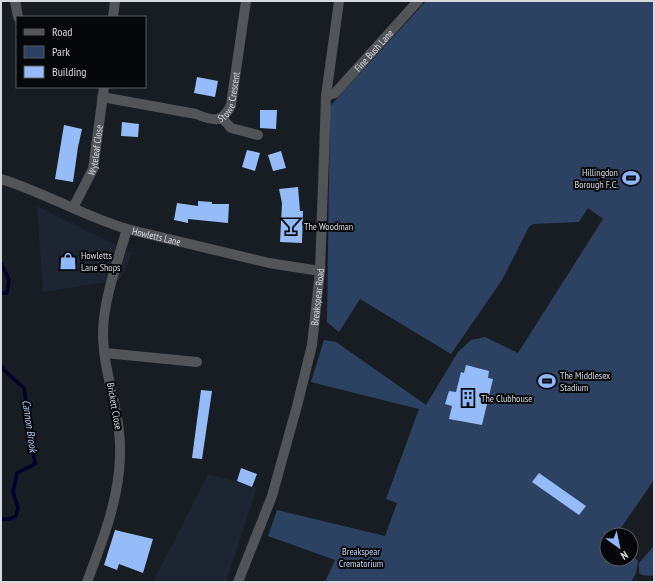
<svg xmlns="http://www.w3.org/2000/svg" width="655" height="583" viewBox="0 0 655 583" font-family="'PT Sans Narrow',sans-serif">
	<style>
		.built { fill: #1d2532 }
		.green { fill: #2d4263 }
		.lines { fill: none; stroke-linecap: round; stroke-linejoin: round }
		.stream { stroke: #00002c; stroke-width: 3.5 }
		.building { fill: #95bcf8 }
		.minor { stroke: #525458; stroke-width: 10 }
		.labels { text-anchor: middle; stroke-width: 4; stroke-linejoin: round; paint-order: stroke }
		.street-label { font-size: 10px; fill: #d6dadf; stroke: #05070a }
		.poi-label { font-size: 10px; fill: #d6dadf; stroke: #05070a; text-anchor: start }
		.park-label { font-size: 10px; fill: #c5dafa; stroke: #05070a }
		.water-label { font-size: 11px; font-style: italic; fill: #b0cfff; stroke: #05070a }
	</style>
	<rect width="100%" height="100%" fill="#181d24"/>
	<path class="built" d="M37,206L132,253L120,280L43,292Z
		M208,474L257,488L226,582H153Z"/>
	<path class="green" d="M426,1H654V480L616,535H607V559H631V555L638,561L636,573L631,582H325L335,560L268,536L277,510L385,536L397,503L386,499L419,409L311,382L324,340L336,342L426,405L458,352L471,340L485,337L518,353L603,219L588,208L579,222L533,224L529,227L502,280L451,354L360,299L339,332L327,322L330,106Z
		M654,546V576L642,575L639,573V563Z"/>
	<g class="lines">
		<path class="stream" d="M1,263L9,280L7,293H1
			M1,365L4,370L24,388L35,464L17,473L13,492L18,508L16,516L10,519H1"/>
	</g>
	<path class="building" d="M197,77L218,81L215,97L194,93Z
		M260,110H277L276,129L260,128Z
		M122,122L139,124L138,137L121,136Z
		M64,125L82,129L78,147L73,182L55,179Z
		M247,150L260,153L255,171L242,167Z
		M281,151L286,168L273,171L268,155Z
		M298,187L300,211H303L302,243L280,242L282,203L279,189Z
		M198,201L212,202V204H229L228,223L188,219V223L174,220L177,203L198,206Z
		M466,365L489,371L488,378L493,379L482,425L449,419L452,406L445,404L449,391L456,392L461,372L464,373Z
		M201,390L212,391L202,459L192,458Z
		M241,468L257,474L252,487L237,481Z
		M539,473L586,506L579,515L532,482Z
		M115,530L153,539L143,573L119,564L117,570L104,565Z"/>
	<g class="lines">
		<g class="minor">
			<path d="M15,1L18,17"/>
			<path d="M113,17L115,1"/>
			<path id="s1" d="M326,96L335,93L418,1"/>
			<path id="s2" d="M102,97L196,114C213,121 222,124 231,105L246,1"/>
			<path d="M222,118L231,128L258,135"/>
			<path id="s3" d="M1,179C44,192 83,216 127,229L269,263L320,271"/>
			<path id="s4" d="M73,208L93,169L104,87"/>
			<path d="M105,353L197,362"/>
			<path d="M87,582C102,542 119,500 120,456C122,414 103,375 103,333C103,301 118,260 127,229"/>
			<path id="s5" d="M238,582L272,496L297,406L312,345L320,271L326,96L339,1"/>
		</g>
	</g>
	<defs>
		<g id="stadium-bare" transform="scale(1.38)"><path d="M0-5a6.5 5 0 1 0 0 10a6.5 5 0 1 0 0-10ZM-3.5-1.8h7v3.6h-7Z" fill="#8db9fc" stroke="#05070a" stroke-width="2.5" paint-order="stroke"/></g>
		<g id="bar-bare" transform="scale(1.38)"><path d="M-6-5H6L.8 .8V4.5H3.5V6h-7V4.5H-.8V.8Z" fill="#8db9fc" stroke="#05070a" stroke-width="2.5" paint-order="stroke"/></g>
		<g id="shop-bare" transform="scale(1.38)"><path d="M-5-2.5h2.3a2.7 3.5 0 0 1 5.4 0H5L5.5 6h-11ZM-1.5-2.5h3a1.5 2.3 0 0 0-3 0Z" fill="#8db9fc" stroke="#05070a" stroke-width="2.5" paint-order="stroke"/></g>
		<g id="building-bare" transform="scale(1.38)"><path d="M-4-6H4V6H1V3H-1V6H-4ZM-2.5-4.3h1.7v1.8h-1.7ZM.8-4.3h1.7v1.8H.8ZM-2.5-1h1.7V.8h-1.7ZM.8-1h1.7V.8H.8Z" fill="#8db9fc" stroke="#05070a" stroke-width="2.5" paint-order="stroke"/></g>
	</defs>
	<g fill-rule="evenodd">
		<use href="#stadium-bare" x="631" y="178"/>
		<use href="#bar-bare" x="291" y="226"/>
		<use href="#shop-bare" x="68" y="261"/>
		<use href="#stadium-bare" x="547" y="381"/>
		<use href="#building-bare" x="468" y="398"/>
	</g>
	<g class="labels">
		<g class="street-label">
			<text dy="4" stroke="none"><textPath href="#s1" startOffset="67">Fine Bush Lane</textPath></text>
			<text dy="4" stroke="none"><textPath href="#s2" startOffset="145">Stowe Crescent</textPath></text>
			<text dy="4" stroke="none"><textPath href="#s4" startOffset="63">Wyteleaf Close</textPath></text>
			<text dy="4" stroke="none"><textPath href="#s3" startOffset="166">Howletts Lane</textPath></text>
			<text dy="4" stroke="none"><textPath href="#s5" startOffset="297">Breakspear Road</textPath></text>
			<text transform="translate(115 406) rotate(80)" y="4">Brickett Close</text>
		</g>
		<g class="poi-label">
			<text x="618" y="176" text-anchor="end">Hillingdon<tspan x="618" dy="12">Borough F.C.</tspan></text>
			<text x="304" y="230">The Woodman</text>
			<text x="81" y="259">Howletts<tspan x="81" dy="12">Lane Shops</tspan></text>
			<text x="560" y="379">The Middlesex<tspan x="560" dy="12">Stadium</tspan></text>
			<text x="481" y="402">The Clubhouse</text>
		</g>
		<g class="park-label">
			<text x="361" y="555">Breakspear<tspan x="361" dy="12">Crematorium</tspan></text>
		</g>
		<g class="water-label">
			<text transform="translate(30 426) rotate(82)" y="4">Cannon Brook</text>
		</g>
	</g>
	<rect width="655" height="583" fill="none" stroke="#d6dadf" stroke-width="4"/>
	<rect x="16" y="16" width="130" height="72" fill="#05070a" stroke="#595b5f"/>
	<rect x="24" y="29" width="20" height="6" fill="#525458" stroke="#595b5f"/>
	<text x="52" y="36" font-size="12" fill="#d6dadf">Road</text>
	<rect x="24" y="46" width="20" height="12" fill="#2d4263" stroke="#595b5f"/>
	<text x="52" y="56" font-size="12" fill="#d6dadf">Park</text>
	<rect x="24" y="66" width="20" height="12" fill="#95bcf8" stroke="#595b5f"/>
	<text x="52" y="76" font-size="12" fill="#d6dadf">Building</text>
	<g transform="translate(619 547) rotate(147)"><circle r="19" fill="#05070a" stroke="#595b5f"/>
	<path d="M0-3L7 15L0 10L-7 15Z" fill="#8db9fc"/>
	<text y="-6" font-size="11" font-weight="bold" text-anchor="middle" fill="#d6dadf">N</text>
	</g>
</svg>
